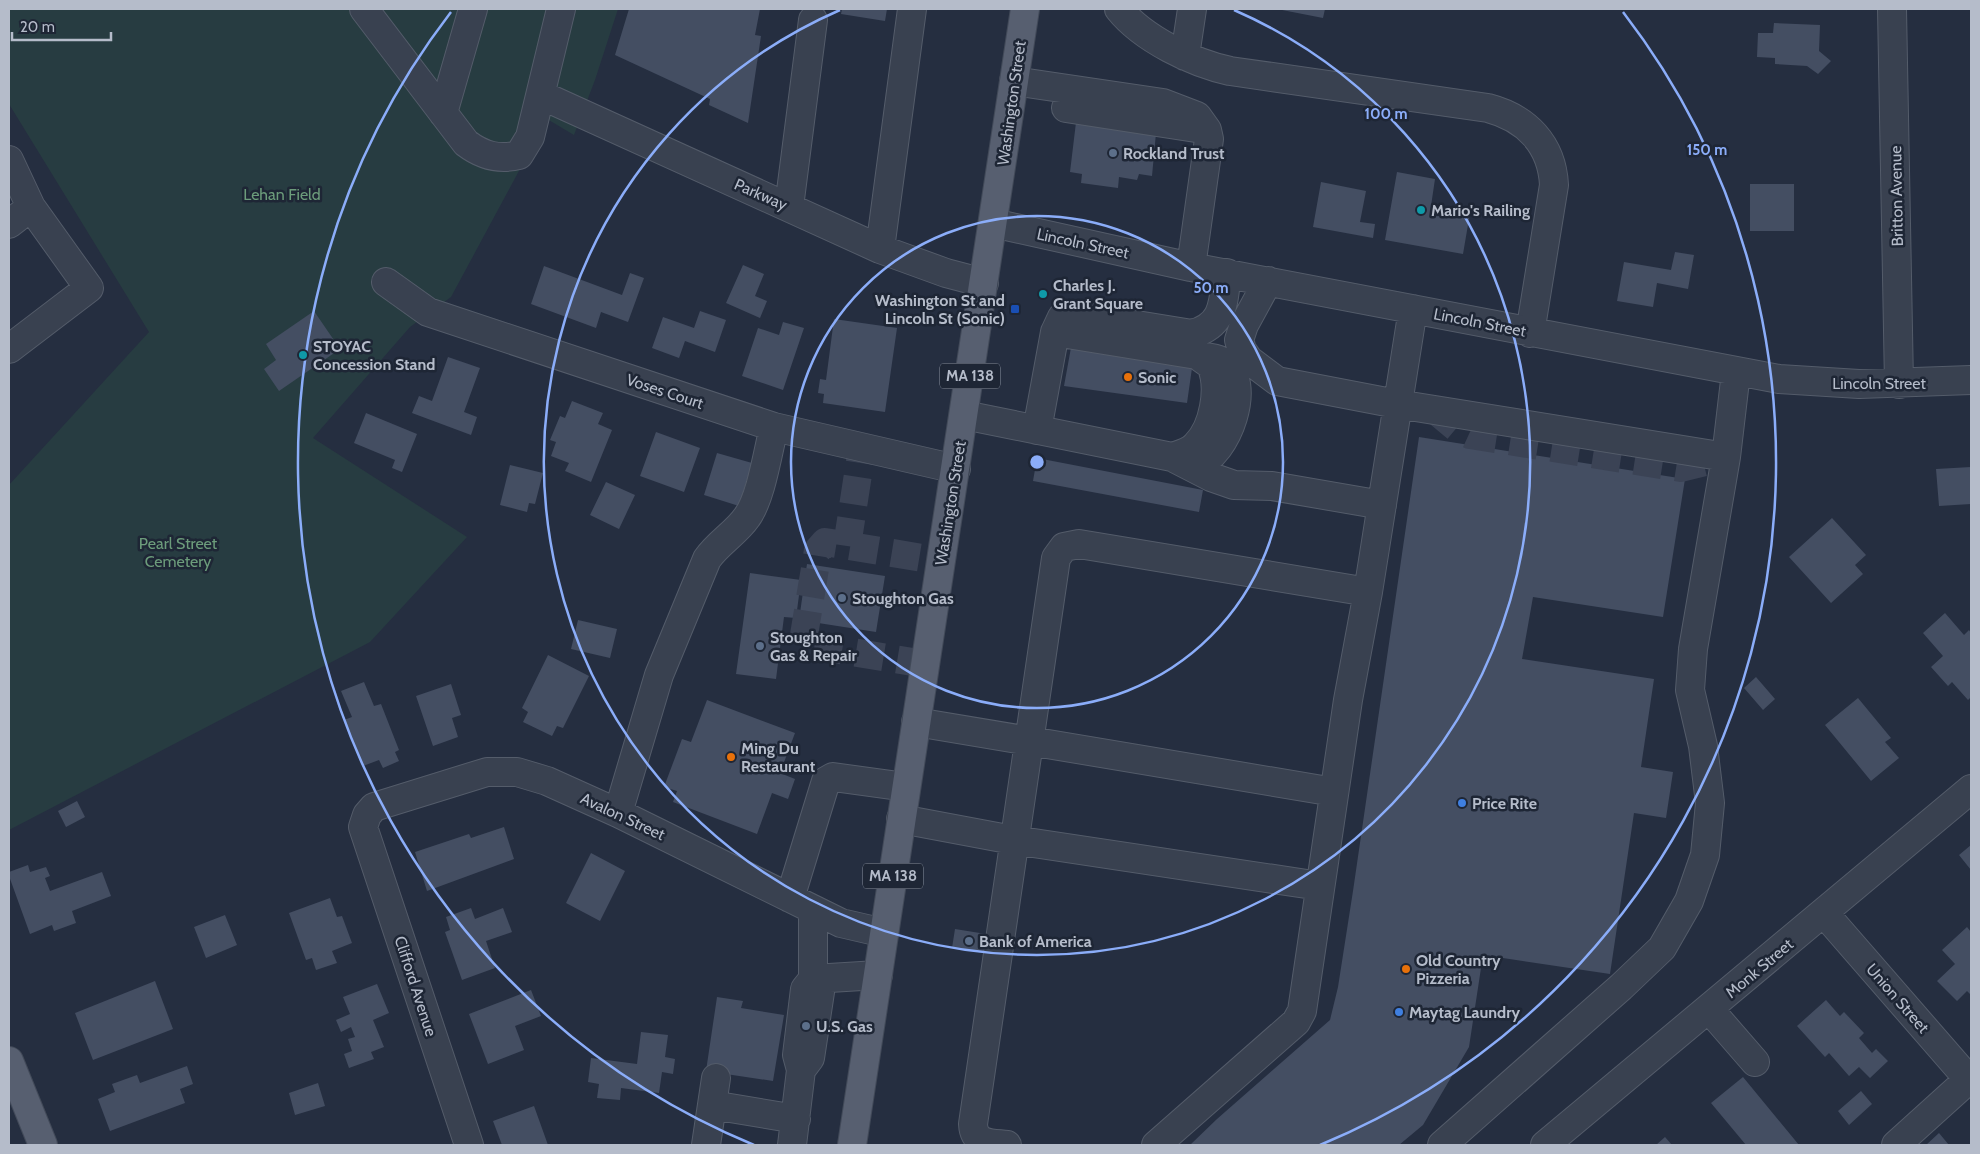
<svg xmlns="http://www.w3.org/2000/svg" width="1980" height="1154" viewBox="0 0 1980 1154" font-family="Cabin,sans-serif">
	<style>
		.green { fill: #273c41 }
		.building { fill: #444e62 }
		.lines { fill: none; stroke-linecap: round; stroke-linejoin: round }
		.minor-tunnel { stroke: #3b4355; stroke-width: 28; stroke-dasharray: 28 14; stroke-linecap: butt }
		.minor-casing { stroke: #545c6a; stroke-width: 30 }
		.major-casing { stroke: #424a59; stroke-width: 30 }
		.minor { stroke: #394150; stroke-width: 28 }
		.major { stroke: #575f70; stroke-width: 28 }
		.ring { fill: none; stroke: #8badf9; stroke-width: 2.5 }
		.service-dot { fill: #5c6f8a; stroke: #1e2635; stroke-width: 2 }
		.culture-dot { fill: #0f9aa8; stroke: #1e2635; stroke-width: 2 }
		.transit-dot { fill: #1a4fb4; stroke: #1e2635; stroke-width: 2 }
		.food-dot { fill: #e8710a; stroke: #1e2635; stroke-width: 2 }
		.shop-dot { fill: #3f7fe0; stroke: #1e2635; stroke-width: 2 }
		.labels { text-anchor: middle; stroke-width: 5; stroke-linejoin: round; paint-order: stroke }
		.shield { fill: #1e2635; stroke: #888f9d; stroke-width: 1 }
		.shield-label { font-size: 15px; font-weight: bold; fill: #b5bcca }
		.street-label { font-size: 16px; fill: #b5bcca; stroke: #1e2635 }
		.poi-label { font-size: 16px; font-weight: bold; fill: #b5bcca; stroke: #1e2635; text-anchor: start }
		.park-label { font-size: 16px; fill: #6c9c7b; stroke: #1e2635 }
		.centre { fill: #8badf9; stroke: #1e2635; stroke-width: 2.5 }
		.ring-label { font-size: 15px; text-anchor: middle; font-weight: bold; fill: #8badf9; stroke: #1e2635; stroke-width: 5; stroke-linejoin: round; paint-order: stroke }
	</style>
	<rect width="100%" height="100%" fill="#252e40"/>
	<path class="green" d="M9,9H618L595,80L574,135L547,119L451,297L410,327L313,438L467,537L370,642L9,830V485L149,332L9,104Z"/>
	<path class="building" d="M629,9H760L755,35L761,36L748,123L709,105L710,99L615,55Z
		M842,9H887L885,21L841,14Z
		M1277,9H1325L1323,18Z
		M1774,23L1820,25L1819,51L1831,61L1818,74L1807,66L1775,64V58L1757,57L1758,33H1773Z
		M1077,114L1156,133L1152,176L1139,174L1137,180L1119,177L1118,188L1081,183L1082,174L1070,172Z
		M1397,172L1435,179L1431,206L1470,213L1463,254L1385,240Z
		M1321,182L1366,191L1360,222L1375,224L1373,238L1313,227Z
		M1750,184H1794V231H1750Z
		M1675,252L1694,255L1688,289L1657,283L1653,307L1617,301L1624,262L1671,270Z
		M743,265L764,274L755,296L767,301L760,318L726,303Z
		M544,266L622,295L630,273L644,278L628,322L601,312L596,328L531,304Z
		M314,311L340,349L279,391L264,369L276,360L266,344Z
		M700,311L726,320L715,352L685,341L679,358L652,348L663,317L694,328Z
		M834,319L897,328L885,412L823,403L824,394L818,393L820,379L826,380Z
		M783,322L804,328L783,390L742,376L758,328L779,335Z
		M1072,342L1115,348L1114,356L1192,368L1187,403L1064,386Z
		M448,357L480,368L464,412L477,417L471,435L412,413L419,396L432,401Z
		M572,401L603,413L598,424L612,430L591,482L565,471L569,463L551,456L556,442L550,440L560,416L565,418Z
		M366,413L417,434L402,472L392,468L395,460L354,443Z
		M656,432L700,448L684,492L640,476Z
		M1419,437L1685,479L1663,617L1533,597L1522,659L1654,679L1641,767L1673,772L1666,818L1634,813L1610,974L1483,955L1469,1047L1423,1125L1399,1145H1190L1217,1119L1330,1020L1338,987L1353,891Z
		M717,453L752,463L739,506L704,495Z
		M1037,458L1203,490L1199,512L1033,481Z
		M510,465L543,473L535,504L529,503L527,512L500,505Z
		M1971,467V504L1939,506L1936,469Z
		M606,482L635,495L619,529L590,515Z
		M1832,518L1866,555L1855,565L1863,574L1831,603L1789,557Z
		M807,564L885,576L876,632L799,620Z
		M750,573L801,580L796,618L784,617L776,679L736,674Z
		M1945,613L1964,635L1969,630L1971,633V697L1968,700L1952,682L1948,686L1931,667L1943,656L1923,633Z
		M578,620L617,629L610,658L571,649Z
		M548,655L589,676L563,728L557,726L552,736L523,722L528,712L522,708Z
		M1756,677L1775,699L1763,710L1744,688Z
		M364,682L374,706L381,704L399,750L395,752L399,761L383,768L379,760L363,766L344,720L352,717L341,691Z
		M451,684L461,715L452,718L458,737L433,746L416,696Z
		M1858,698L1891,738L1885,742L1899,758L1871,781L1825,725Z
		M707,700L795,733L780,773L795,779L788,799L772,793L757,834L673,802L677,791L664,787L682,739L691,742Z
		M77,801L85,817L66,827L58,811Z
		M504,827L514,859L427,891L415,852L469,834L471,838Z
		M1971,845V870L1959,855Z
		M591,853L625,871L600,921L566,903Z
		M28,865L30,872L46,867L50,876L45,878L50,891L102,872L111,896L72,911L76,923L54,931L52,925L30,934L9,876V872Z
		M330,898L337,917L342,916L352,943L332,951L337,963L316,970L312,958L306,960L289,913Z
		M471,908L475,919L503,908L512,932L486,941L495,968L462,980L445,932L450,930L446,917Z
		M225,915L237,945L206,958L194,927Z
		M1967,927L1971,932V995L1967,991L1957,1001L1937,981L1955,964L1942,950Z
		M955,929L986,934L984,953L952,948Z
		M155,981L173,1029L93,1060L75,1013Z
		M377,984L389,1013L373,1020L384,1047L371,1052L374,1059L349,1068L344,1054L352,1051L348,1039L355,1037L351,1027L341,1032L336,1020L350,1014L343,997Z
		M531,990L541,1016L515,1026L524,1050L488,1064L469,1014Z
		M717,997L743,1001L741,1008L784,1015L773,1081L706,1071Z
		M1826,1000L1840,1016L1844,1012L1864,1033L1859,1038L1872,1053L1876,1049L1888,1061L1870,1078L1859,1067L1849,1076L1829,1053L1825,1057L1797,1026Z
		M641,1032L668,1035L665,1057L675,1059L673,1074L662,1072L659,1093L621,1088L620,1100L597,1098L599,1084L588,1082L591,1058L637,1064Z
		M187,1066L193,1084L180,1089L185,1103L110,1131L98,1099L115,1092L112,1084L137,1075L140,1083Z
		M1743,1077L1799,1145H1746L1711,1103Z
		M318,1083L325,1106L295,1115L289,1093Z
		M1861,1091L1872,1104L1849,1125L1838,1111Z
		M534,1106L548,1145H502L493,1121Z
		M1939,1133L1949,1145H1926Z
		M1665,1137L1672,1145H1656Z"/>
	<g class="lines">
		<path class="minor-tunnel" d="M1435,410L1459,430L1470,435L1681,468L1726,457
			M847,546L862,448
			M925,664L809,645L805,642L804,635L818,550L825,542L941,561"/>
		<g class="minor-casing">
			<path id="minor" d="M364,9L466,143C483,156 499,160 519,155L530,137L561,9
				M1119,9C1143,39 1193,63 1230,71L1488,108C1526,118 1552,144 1554,185L1530,333
				M1892,9L1899,384
				M1185,56L1192,9
				M1014,81L1163,103L1197,116L1207,130L1209,139L1191,267
				M541,95L880,249L946,273L984,283
				M1066,108L1196,128
				M443,113L473,9
				M9,160L31,207L89,288L9,349
				M789,207L813,20
				M993,223L1191,267L1779,379L1859,384L1971,380
				M9,224L31,207
				M880,249L912,9
				M1268,281L1244,325L1239,340L1242,350L1249,360L1277,381L1397,404L1726,457
				M386,282L428,312L774,427L956,469
				M1055,332L1197,355L1211,365C1221,388 1214,427 1196,445C1190,452 1181,454 1172,457
				M964,415L1172,457L1211,477L1234,485L1272,486L1382,505
				M1037,430L1055,332L1062,317L1075,315L1192,334C1225,325 1223,302 1227,273
				M1197,464C1227,456 1254,382 1223,362C1218,358 1208,358 1201,356
				M1368,592L1413,309
				M916,722L1334,792
				M618,813L659,675L707,559C718,543 736,533 747,517C761,498 768,451 774,427
				M901,819L1013,840L1320,886
				M790,898L826,781L833,777L906,787
				M813,910V979L878,975
				M1824,913L1971,1082
				M1709,1009L1755,1062
				M712,1105L796,1119
				M469,1145L363,827L367,815L374,807L487,772H517L547,781L618,813L841,923L884,933
				M706,1145L716,1078
				M792,1145L801,1070L797,1055L805,989L813,979L820,992L810,1058L801,1070
				M1007,1145C991,1143 974,1145 973,1124L1056,558L1064,547L1079,544L1368,592L1348,700L1302,1011L1296,1022L1156,1145
				M1442,1145L1621,987L1662,948L1689,901L1705,855L1710,803L1703,746L1690,690L1693,649L1726,457L1736,372
				M1545,1145L1971,789
				M1896,1145L1969,1079"/>
		</g>
		<g class="major-casing">
			<path id="major" d="M9,1061L43,1145
				M852,1145L1025,9"/>
		</g>
		<use href="#minor" class="minor"/>
		<use href="#major" class="major"/>
	</g>
	<g class="ring">
		<circle cx="1037" cy="462" r="246"/>
		<path d="M1234 10A493 493 0 1 1 840 10"/>
		<path d="M754 1145A739 739 0 0 1 451 12M1623 12A739 739 0 0 1 1320 1145"/>
	</g>
	<g class="service-dot">
		<circle cx="1113" cy="153" r="5"/>
		<circle cx="842" cy="598" r="5"/>
		<circle cx="760" cy="646" r="5"/>
		<circle cx="969" cy="941" r="5"/>
		<circle cx="806" cy="1026" r="5"/>
	</g>
	<g class="culture-dot">
		<circle cx="1421" cy="210" r="5"/>
		<circle cx="1043" cy="294" r="5"/>
		<circle cx="303" cy="355" r="5"/>
	</g>
	<rect class="transit-dot" x="1010" y="304" width="10" height="10" rx="2.5"/>
	<g class="food-dot">
		<circle cx="1128" cy="377" r="5"/>
		<circle cx="731" cy="757" r="5"/>
		<circle cx="1406" cy="969" r="5"/>
	</g>
	<g class="shop-dot">
		<circle cx="1462" cy="803" r="5"/>
		<circle cx="1399" cy="1012" r="5"/>
	</g>
	<g class="labels">
		<g class="shield">
			<rect x="940" y="363.5" width="60" height="25" rx="4"/>
			<rect x="863" y="863.5" width="60" height="25" rx="4"/>
		</g>
		<g class="shield-label">
			<text x="970" y="381">MA 138</text>
			<text x="893" y="881">MA 138</text>
		</g>
		<g class="street-label">
			<text transform="translate(1011 103) rotate(-82)" y="6">Washington Street</text>
			<text transform="translate(761 194) rotate(24)" y="6">Parkway</text>
			<text transform="translate(1896 196) rotate(-91)" y="6">Britton Avenue</text>
			<text transform="translate(1083 243) rotate(12)" y="6">Lincoln Street</text>
			<text transform="translate(1480 322) rotate(11)" y="6">Lincoln Street</text>
			<text x="1879" y="389">Lincoln Street</text>
			<text transform="translate(665 391) rotate(18)" y="6">Voses Court</text>
			<text transform="translate(950 503) rotate(-81)" y="6">Washington Street</text>
			<text transform="translate(623 816) rotate(25)" y="6">Avalon Street</text>
			<text transform="translate(1759 968) rotate(-40)" y="6">Monk Street</text>
			<text transform="translate(416 986) rotate(72)" y="6">Clifford Avenue</text>
			<text transform="translate(1898 998) rotate(49)" y="6">Union Street</text>
		</g>
		<g class="poi-label">
			<text x="1123" y="159">Rockland Trust</text>
			<text x="1431" y="216">Mario's Railing</text>
			<text x="1053" y="291">Charles J.<tspan x="1053" dy="18">Grant Square</tspan></text>
			<text x="1005" y="306" text-anchor="end">Washington St and<tspan x="1005" dy="18">Lincoln St (Sonic)</tspan></text>
			<text x="313" y="352">STOYAC<tspan x="313" dy="18">Concession Stand</tspan></text>
			<text x="1138" y="383">Sonic</text>
			<text x="852" y="604">Stoughton Gas</text>
			<text x="770" y="643">Stoughton<tspan x="770" dy="18">Gas &amp; Repair</tspan></text>
			<text x="741" y="754">Ming Du<tspan x="741" dy="18">Restaurant</tspan></text>
			<text x="1472" y="809">Price Rite</text>
			<text x="979" y="947">Bank of America</text>
			<text x="1416" y="966">Old Country<tspan x="1416" dy="18">Pizzeria</tspan></text>
			<text x="1409" y="1018">Maytag Laundry</text>
			<text x="816" y="1032">U.S. Gas</text>
		</g>
		<g class="park-label">
			<text x="282" y="200">Lehan Field</text>
			<text x="178" y="549">Pearl Street<tspan x="178" dy="18">Cemetery</tspan></text>
		</g>
	</g>
	<circle cx="1037" cy="462" r="8" class="centre"/>
	<g class="ring-label">
		<text x="1386" y="119">100 m</text>
		<text x="1707" y="155">150 m</text>
		<text x="1211" y="293">50 m</text>
	</g>
	<rect width="1980" height="1154" fill="none" stroke="#b5bcca" stroke-width="20"/>
	<path d="M12 32v8h99v-8" fill="none" stroke="#b5bcca" stroke-width="2.5"/>
	<text x="20" y="32" font-size="15" fill="#b5bcca" stroke="#1e2635" stroke-width="4" paint-order="stroke">20 m</text>
</svg>
